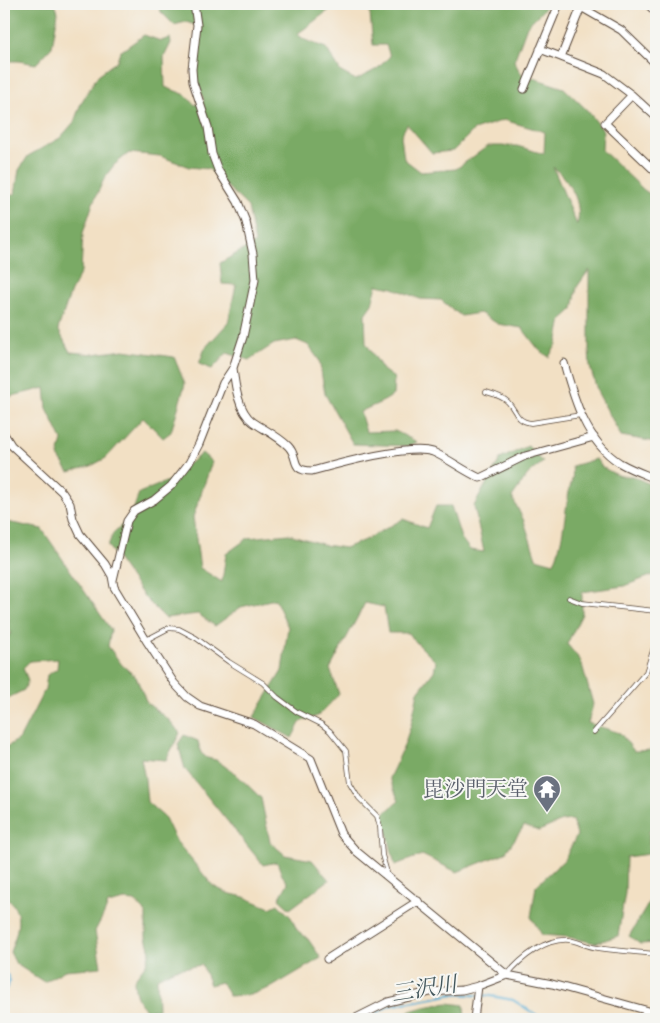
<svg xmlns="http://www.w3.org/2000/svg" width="660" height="1023" viewBox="0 0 660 1023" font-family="'IM FELL DW Pica','Noto Serif JP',serif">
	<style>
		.forest { fill: #7aaa65; stroke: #5a6a42; fill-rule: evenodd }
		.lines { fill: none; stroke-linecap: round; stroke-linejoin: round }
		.stream { stroke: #56add3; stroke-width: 2.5 }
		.lane-casing { stroke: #564537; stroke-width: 5.5 }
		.street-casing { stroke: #564537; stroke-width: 9 }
		.lane { stroke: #fff; stroke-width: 4 }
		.street { stroke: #fff; stroke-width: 7 }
		.labels { text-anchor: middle; stroke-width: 4; stroke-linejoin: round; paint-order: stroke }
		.worship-label { font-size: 21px; fill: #5b616d; stroke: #f6f6f2; text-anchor: end }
		.water-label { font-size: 22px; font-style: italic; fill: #44585d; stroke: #f6f6f2 }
	</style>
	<rect width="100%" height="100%" fill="#f6f6f2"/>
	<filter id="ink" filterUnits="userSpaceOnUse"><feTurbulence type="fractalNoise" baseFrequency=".02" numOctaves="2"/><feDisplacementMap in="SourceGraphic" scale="10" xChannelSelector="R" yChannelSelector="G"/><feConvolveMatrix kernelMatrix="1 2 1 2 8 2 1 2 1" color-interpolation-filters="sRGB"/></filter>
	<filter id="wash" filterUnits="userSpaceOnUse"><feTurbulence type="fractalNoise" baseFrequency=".0096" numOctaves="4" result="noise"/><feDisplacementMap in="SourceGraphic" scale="20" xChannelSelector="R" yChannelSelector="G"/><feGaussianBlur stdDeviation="1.12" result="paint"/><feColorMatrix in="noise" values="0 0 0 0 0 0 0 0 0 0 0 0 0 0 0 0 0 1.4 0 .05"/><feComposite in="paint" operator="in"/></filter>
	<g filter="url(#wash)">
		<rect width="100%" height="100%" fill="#f2e0c4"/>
		<path class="forest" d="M4,4H55L58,12L52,47L36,64L19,61H4Z
			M158,4H340C324,12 312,24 297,34L305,40L326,48L341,72L356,80L377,69L390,56L386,45H373L369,4H545V8L527,26L514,61L521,74L564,88L587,110L603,130L602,150L644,190L656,198V442L621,436L598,393L590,367L589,349V270L577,287L573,309L562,319L557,344L549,357L539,350L522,328L498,324L480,313L461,316L441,300L420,299L393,288L377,285L372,304L365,314L366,343L383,370L394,378L393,395C383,403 371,406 360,412L366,432L395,431L417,442L408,446L353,444L325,394L319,360L308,345L296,340L274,344L249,360L227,353L212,369L199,364L205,348L228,323L236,285L222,284L220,263L255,243L248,207L209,169L189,167L160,156L129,153L114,165L105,177L93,203L83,233L81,272L71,291L58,329L70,352L94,354L124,350L174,357L185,384L171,432L163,438L143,418L106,458L91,466L69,472L58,456L62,440L47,409L45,388L4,398V196L15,194L19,170L28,156L60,138L74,122L81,103L98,75L117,61L120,52L144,35L161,41L170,38L171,43L164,57L165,87L186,95L195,105L204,101L194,71L198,57L201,27L186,22L174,25L160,11ZM504,120L545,132L544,154L517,146H488L456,169L421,172L404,159L401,136L407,124L432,153L453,151L474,130ZM553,167C570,182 583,202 577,225Z
			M528,446L543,462L528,474L512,497L524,521L536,558L554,563C563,542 564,520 568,497C570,483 574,481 572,466L596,459L602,467L613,473L621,476H632L656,487V574L624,586L582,592V614L567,644L581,661L593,704L588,723L620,733L634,751L656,750V832L649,830V854L626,857L625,893L618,936L595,943L568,937L542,935L531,917L536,886L564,860L577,835L572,820L562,821L539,831L524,826L505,853L457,872L422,855L395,865L383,814L399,801L389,778L402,751L411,725L418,692L434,671L436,662L414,640L409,633H388L384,607L365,603L330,669L339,694L318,716L301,721L292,738L254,717L282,671L288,627L275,599L241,607L215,626L198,614L165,618L145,598L108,546L113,533L131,517L139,493L168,481L202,453L212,462L193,517L200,568L222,582L226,554L248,538L289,534L325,545L345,548L367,539L403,519L427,528L436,506H451L461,538L470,550L484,552L474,506L500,459Z
			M4,516L7,522L42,529L111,630L108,646L122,665L136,677L147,703L170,721L180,733L166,760L141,758L145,779L147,802L165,818L176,841L213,886L227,893L244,897L270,908L278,904L291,917L297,930L308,939L321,958L272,987L250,995L229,996L221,982L210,985L202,965L175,969L157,978L158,1009L147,1010C136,1001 135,993 134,980L146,964L150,952L146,937V913L135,901L125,900L108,904L104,914L95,931L101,967L65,970L44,982L16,964L10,952C18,930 25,912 4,895V749L20,738L45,689L47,675L57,669L58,659L30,661L23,668L28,680L24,690L4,700V644L11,633L8,626L9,618L4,613Z
			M184,735L198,741L201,753L207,758L216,760L236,774L261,798L270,842L285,855L312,860L329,880L290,909L279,899L288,883L282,875L277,862L263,865L185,769L178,744Z
			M656,891V943L640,944L629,936Z
			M448,1003L464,1005L465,1019H392C410,1009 428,1006 448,1003Z"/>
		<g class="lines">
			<path class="stream" d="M4,974L7,975L10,981L4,992
				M367,1019L389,1006L453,994L491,996L513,1000L543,1019"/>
		</g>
	</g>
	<g filter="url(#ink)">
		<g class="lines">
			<g class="lane-casing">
				<path id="lane" d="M486,392C493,394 502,396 508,402C517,412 516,421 531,423L581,415
					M569,598L582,603L656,611
					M146,640L169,628L179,629L196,638L229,662L263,683L277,697L297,712L321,724L330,731L346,751L350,783L359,798L377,816L380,827L382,855L388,876
					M594,732L646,672L656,641
					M507,975C521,958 545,938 569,940C577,941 588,947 598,948C617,951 637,952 656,954"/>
			</g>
			<g class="street-casing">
				<path id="street" d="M647,4L656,12
					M540,49L561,57
					M656,64L621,30L581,7L561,57L604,74L632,95L656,117
					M524,89L559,4
					M632,95L605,123L656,172
					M564,363C574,399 586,442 620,463C632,470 644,474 656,479
					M233,368C235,385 238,411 253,422C265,430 278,436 288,446C300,458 289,471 312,471C337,464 410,444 433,452C449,459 464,471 480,478L525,456L594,437
					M4,434L11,445L62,492L70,504L73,519L80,534L105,564L112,576L114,587L146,640L174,683L187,697L200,706L254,724L311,759L341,834L356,851L507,975
					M113,580L127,521L134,511L154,500L171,486L189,463L199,444L223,383L233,368L243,337L255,280L253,254L246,222L238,202L218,170L212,154L208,127L193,82L192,69L197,25L194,4
					M327,959L418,901
					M354,1019L388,1002L430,992L462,990L478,986L507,975L552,984L656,1013
					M474,1019L478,986"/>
			</g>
			<use href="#lane" class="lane"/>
			<use href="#street" class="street"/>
		</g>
	</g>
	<defs>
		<g id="temple-pin" transform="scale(1.4375)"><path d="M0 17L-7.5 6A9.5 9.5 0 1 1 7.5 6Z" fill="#6b7280" stroke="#f6f6f2"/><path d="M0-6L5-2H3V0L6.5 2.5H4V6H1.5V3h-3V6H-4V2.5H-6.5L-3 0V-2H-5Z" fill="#fff"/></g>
	</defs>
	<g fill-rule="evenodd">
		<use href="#temple-pin" x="547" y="789"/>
	</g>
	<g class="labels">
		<g class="worship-label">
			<text x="528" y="796">毘沙門天堂</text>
		</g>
		<g class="water-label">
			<text transform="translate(424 988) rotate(-9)" y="8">三沢川</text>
		</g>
	</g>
	<rect width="660" height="1023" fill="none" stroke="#f6f6f2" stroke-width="20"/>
</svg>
